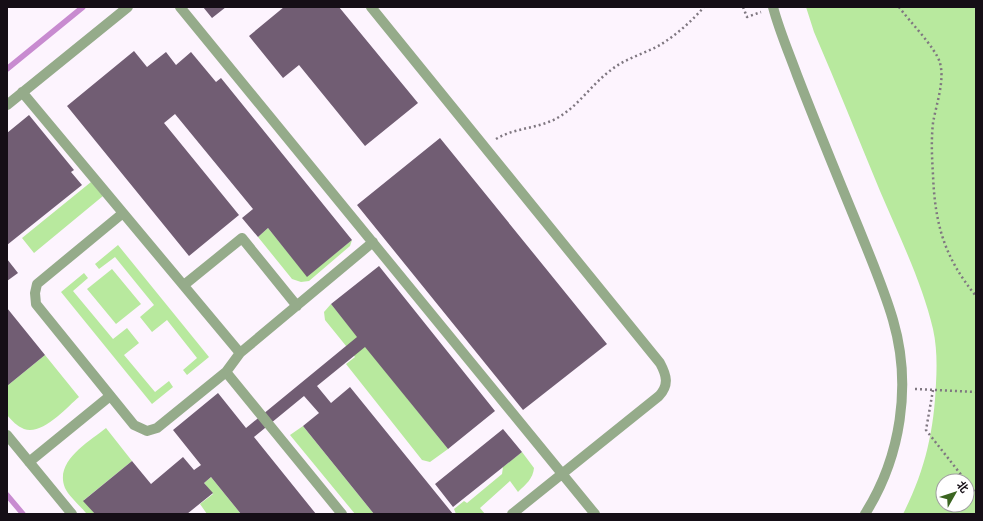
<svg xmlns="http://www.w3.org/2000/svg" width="983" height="521" viewBox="0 0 983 521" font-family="Poppins,'Noto Sans SC',sans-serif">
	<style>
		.green { fill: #b8e99e; fill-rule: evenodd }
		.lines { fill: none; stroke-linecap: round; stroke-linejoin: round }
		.stream { stroke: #c88bd0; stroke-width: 5.5 }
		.building { fill: #715d73 }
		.path { stroke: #7f7780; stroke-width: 2.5; stroke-dasharray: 2 3; stroke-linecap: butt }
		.service { stroke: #95ab8a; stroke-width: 10 }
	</style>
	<rect width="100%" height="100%" fill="#fdf4fe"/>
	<path class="green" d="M806,7H976V514H903C925,471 934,431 936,383C937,366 937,347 933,329C922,282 899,236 880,191C858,138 837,85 814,32ZM943,481H967V505H943Z
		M91,182L103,196L34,253L22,238Z
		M268,228L307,276L352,240L350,246L309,281L301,282L292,279L258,237Z
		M118,245L209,357L187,375L183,370L197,358L167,320L152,332L140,317L154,305L115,257L99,269L95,264Z
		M112,269L141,304L116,324L87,289Z
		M84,273L88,278L73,291L113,339L127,328L139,343L124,355L155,392L169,381L173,387L152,404L61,292Z
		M331,304L448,449L430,462L422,460L346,364L355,357L325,320L324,312Z
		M45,355L79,397C67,407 42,436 24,429C17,426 12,421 7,415V386Z
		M303,426L374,514H355L290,435Z
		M106,428L132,461L84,500L95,514H87C81,507 68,495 65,488C54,461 89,442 106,428Z
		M522,452L534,468C533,479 526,484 518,492L510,481L480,508L485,514H456L454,509L464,501L467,503L502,474L503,467Z
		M211,477L241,514H207L200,504L213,494L204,483Z"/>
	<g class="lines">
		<path class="stream" d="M7,69L83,7
			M7,495L23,514"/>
	</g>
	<path class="building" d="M203,7H226L212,18Z
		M284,7H339L418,103L365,146L299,65L283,78L249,36Z
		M134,51L147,67L166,52L176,65L191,52L216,82L221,78L352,240L307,277L268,228L258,237L242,218L253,209L175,114L164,123L239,215L189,256L67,106Z
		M29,115L74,170L71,172L82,185L7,245V133Z
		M440,138L607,344L523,410L357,205Z
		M7,259L18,273L7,281Z
		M379,266L495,411L448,449L365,347L317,386L331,403L350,387L453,514H374L303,426L319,413L304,396L254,437L316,514H241L211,477L204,483L213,493L187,514H95L83,501L132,461L151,484L183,457L194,470L201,465L173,430L218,393L246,428L357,337L331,304Z
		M7,308L45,355L7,386Z
		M503,429L522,452L453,507L435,484Z"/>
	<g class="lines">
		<path class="path" d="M743,7L747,17L761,12
			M899,7C909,21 936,48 940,63C945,81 936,105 933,123C931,141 932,158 933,175C935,224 944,257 976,296
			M496,139C516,127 539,129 559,117C579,105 592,84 611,70C626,58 644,54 660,45C676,35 691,22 704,7
			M915,389L976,392
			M933,390L926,430L966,481
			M967,482L976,494"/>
		<path class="service" d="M180,7L595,514
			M371,7L660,363C667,376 669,385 659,396L512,514
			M773,7C779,30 789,53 797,75C817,127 838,178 859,229C871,259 884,289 893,320C912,385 901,457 865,514
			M22,92L240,353
			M7,105L128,7
			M123,213L37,284L35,293L36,304L134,425L147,431L157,428L226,372L342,514
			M184,285L242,238L297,306
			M226,372L240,353L373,242
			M7,435L72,514
			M29,462L110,396"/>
	</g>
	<rect width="983" height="521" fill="none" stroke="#150e16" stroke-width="16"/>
	<g transform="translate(955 493) rotate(51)"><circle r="19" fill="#ffffff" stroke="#a19fa2"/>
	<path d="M0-3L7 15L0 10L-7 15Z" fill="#3b6521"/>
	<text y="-6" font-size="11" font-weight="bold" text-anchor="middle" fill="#150e16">北</text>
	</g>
</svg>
